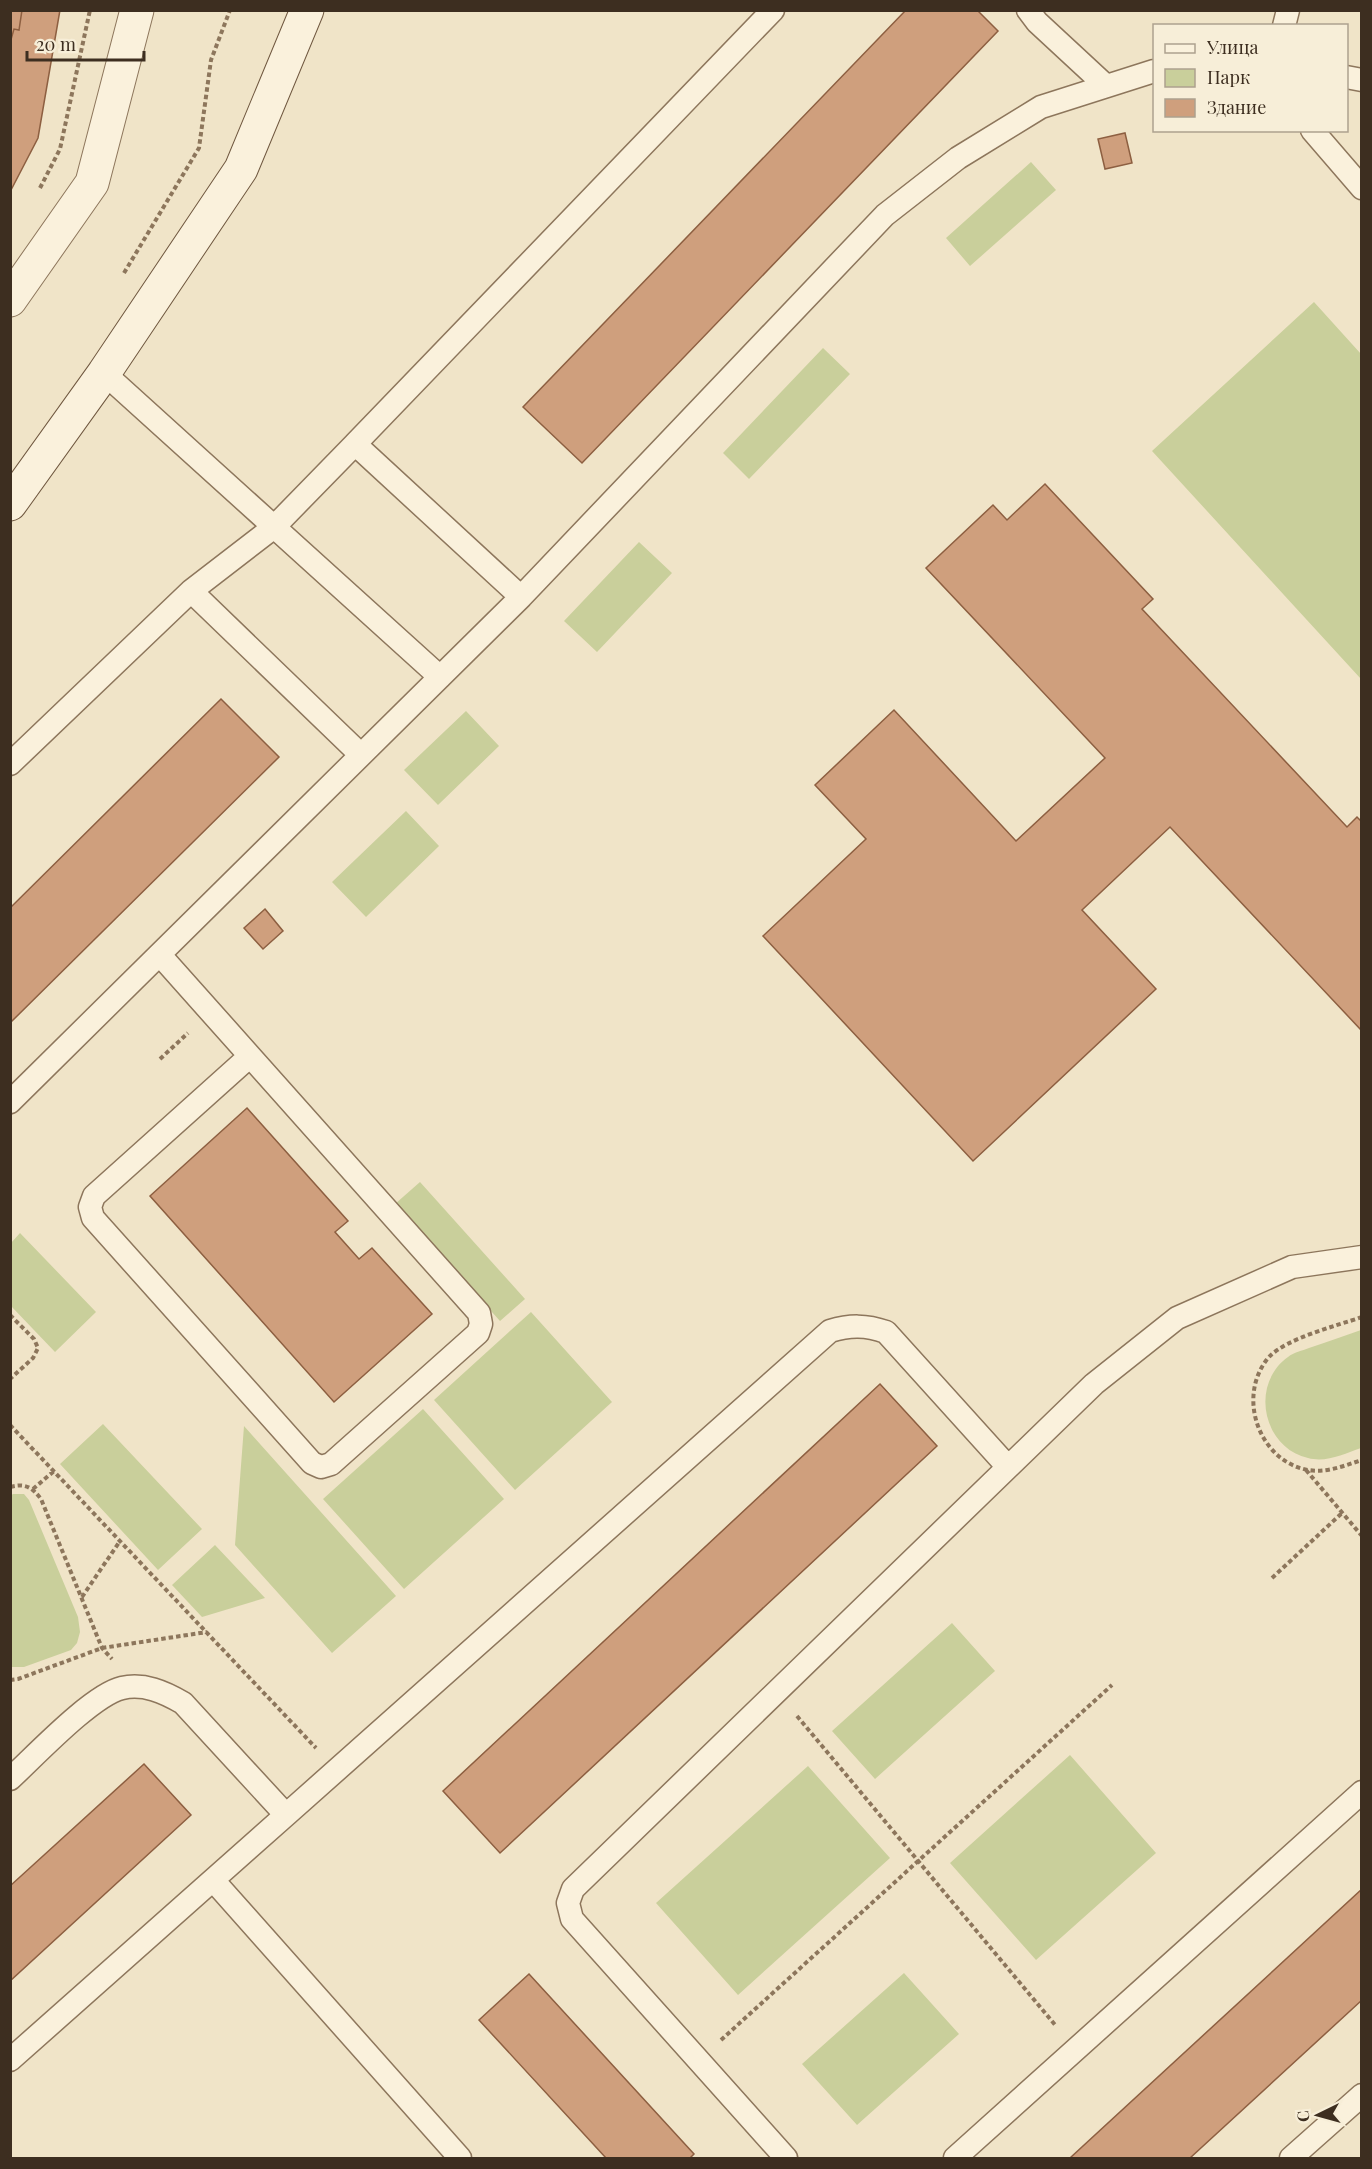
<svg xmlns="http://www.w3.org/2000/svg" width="1372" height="2169" viewBox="0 0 1372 2169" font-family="'Playfair Display',serif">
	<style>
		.green { fill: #c9cf9b }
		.building { fill: #cf9f7d; stroke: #8d5f41; stroke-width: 1.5 }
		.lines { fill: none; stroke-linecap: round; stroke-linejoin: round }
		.lane-casing { stroke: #8d765c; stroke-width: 25 }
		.street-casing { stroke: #8d765c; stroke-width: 35 }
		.secondary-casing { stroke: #6f573f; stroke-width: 35 }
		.path { stroke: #8d765c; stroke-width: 4; stroke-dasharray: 4.5 3; stroke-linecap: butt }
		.lane { stroke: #faf1dc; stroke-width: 22 }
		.street { stroke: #faf1dc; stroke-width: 33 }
		.secondary { stroke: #faf1dc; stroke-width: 33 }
	</style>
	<rect width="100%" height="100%" fill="#f0e4c8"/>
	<path class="green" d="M1031,162L1056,190L970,266L946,238Z
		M1314,302L1361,354V679L1152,451Z
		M823,348L850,374L749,479L723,453Z
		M639,542L672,573L597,652L564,621Z
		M466,711L499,746L438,805L404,770Z
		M406,811L439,846L366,917L332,882Z
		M420,1182L525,1299L500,1321L395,1204Z
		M20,1233L96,1312L55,1352L11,1306V1243Z
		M531,1312L612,1402L515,1490L434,1400Z
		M1361,1330V1448C1344,1454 1326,1463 1308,1458C1262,1447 1250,1384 1288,1357C1294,1352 1302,1351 1309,1348C1327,1342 1344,1336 1361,1330Z
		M423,1409L504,1499L404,1589L323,1499Z
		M103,1424L202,1529L158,1570L60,1464Z
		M244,1426L396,1596L332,1653L235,1545Z
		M13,1494H24L29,1500L78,1617L80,1632L77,1643L71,1650L24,1667H11L10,1496Z
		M215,1545L265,1598L202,1617L172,1585Z
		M952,1623L995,1671L875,1779L832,1731Z
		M1070,1755L1156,1853L1036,1960L950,1863Z
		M808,1766L890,1858L738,1995L656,1903Z
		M904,1973L959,2034L857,2125L802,2064Z"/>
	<path class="building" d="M10,10H22L19,30L14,29L10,43Z
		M22,10H60L38,138L10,192V43L14,29L19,30Z
		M906,10H977L998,31L582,463L523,407Z
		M1125,133L1132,163L1105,169L1098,139Z
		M1045,484L1153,599L1142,609L1347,827L1357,817L1362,822V1031L1170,827L1082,910L1156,989L973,1161L763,936L866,839L815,785L894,710L1016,841L1105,758L926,568L993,505L1007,520Z
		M221,699L279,757L10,1023V908Z
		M265,909L283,931L263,949L244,928Z
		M247,1108L348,1221L335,1232L359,1259L372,1248L432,1314L334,1402L150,1196Z
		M880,1384L937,1446L500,1853L443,1791Z
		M144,1764L191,1815L10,1981V1886Z
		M1362,1889V2000L1190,2158H1070Z
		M529,1974L694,2154L690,2158H606L479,2020Z"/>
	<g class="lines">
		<g class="lane-casing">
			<path id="lane" d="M1028,10L1037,22L1105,85
				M1284,26L1288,10
				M1346,77L1362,80
				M1312,130L1362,188
				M104,373L440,677
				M191,591L361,755
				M521,597L885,215L958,158L1041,107L1154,71
				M10,764L191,591L274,527L355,444
				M160,955L250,1056L479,1313L481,1324L478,1333L331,1464L321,1467L312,1463L93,1218L90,1207L94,1196L250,1056
				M10,1102L521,597L355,444L773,10
				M10,1779C35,1756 92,1695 122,1688C144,1683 164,1692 183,1703L286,1815L830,1331C850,1325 866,1325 886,1332L1008,1467
				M213,1880L460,2158
				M10,2060L286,1815
				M786,2158L572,1919L568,1903L573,1889L1094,1384L1177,1318L1292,1267L1362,1257
				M955,2158L1362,1792
				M1291,2158L1362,2095"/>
		</g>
		<g class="street-casing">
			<path id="street" d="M10,300L92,183L137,10"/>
		</g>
		<g class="secondary-casing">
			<path id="secondary" d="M10,504L104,373L241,169L307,10"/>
		</g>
		<path class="path" d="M40,188L60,149L90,10
			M124,273L199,148L211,60L230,10
			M160,1059L188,1033
			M10,1315L34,1339L38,1348L33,1358L10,1379
			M1362,1317C1336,1326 1287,1338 1269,1357C1236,1395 1258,1461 1308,1470C1327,1473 1343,1466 1362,1460
			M10,1425L316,1748
			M1306,1470L1362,1536
			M10,1487C25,1483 32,1487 41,1499L102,1648L112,1659
			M33,1489L54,1471
			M1272,1578L1342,1513
			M82,1597L120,1541
			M10,1680L18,1679L102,1648L207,1632
			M797,1716L1056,2026
			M721,2040L1112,1685"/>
		<use href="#lane" class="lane"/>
		<use href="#street" class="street"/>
		<use href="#secondary" class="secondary"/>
	</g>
	<rect width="1372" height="2169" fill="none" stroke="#3d2e20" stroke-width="24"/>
	<rect x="1153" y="24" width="195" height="108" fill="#f7eed8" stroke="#ada18e" stroke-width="1.5"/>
	<rect x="1165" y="44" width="30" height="9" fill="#faf1dc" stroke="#ada18e" stroke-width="1.5"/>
	<text x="1207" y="54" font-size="18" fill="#3d2e20">Улица</text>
	<rect x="1165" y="69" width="30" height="18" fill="#c9cf9b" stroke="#ada18e" stroke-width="1.5"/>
	<text x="1207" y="84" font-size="18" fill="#3d2e20">Парк</text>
	<rect x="1165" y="99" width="30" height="18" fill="#cf9f7d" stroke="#ada18e" stroke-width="1.5"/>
	<text x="1207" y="114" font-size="18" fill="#3d2e20">Здание</text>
	<g transform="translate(1318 2115) rotate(265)" stroke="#f7eed8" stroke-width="4.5" paint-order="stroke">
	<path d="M0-4.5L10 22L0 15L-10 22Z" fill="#3d2e20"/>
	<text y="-9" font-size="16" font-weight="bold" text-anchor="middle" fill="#3d2e20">С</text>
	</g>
	<path d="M27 51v9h117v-9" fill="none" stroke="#3d2e20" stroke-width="3"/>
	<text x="36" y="51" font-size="18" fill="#3d2e20" stroke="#f7eed8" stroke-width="4.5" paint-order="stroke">20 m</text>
</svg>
